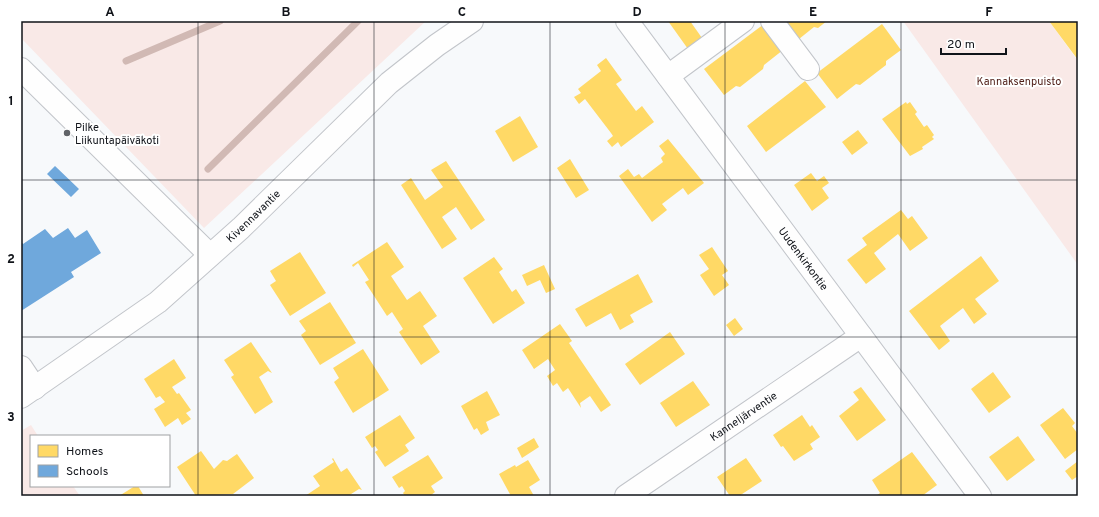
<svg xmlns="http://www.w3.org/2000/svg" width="1099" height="517" viewBox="0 0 1099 517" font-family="Overpass,sans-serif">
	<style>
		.green { fill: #f9e9e7 }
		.homes { fill: #ffd966 }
		.schools { fill: #6fa8dc }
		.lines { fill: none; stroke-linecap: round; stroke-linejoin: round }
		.stream { stroke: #d1b9b4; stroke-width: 7 }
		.minor-casing { stroke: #c2c5ca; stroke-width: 24 }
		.minor { stroke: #fefefe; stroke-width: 22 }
		.grid { fill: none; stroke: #101319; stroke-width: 1; stroke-opacity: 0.55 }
		.poi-dot { fill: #616468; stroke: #fff; stroke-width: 1.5 }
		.labels { text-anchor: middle; stroke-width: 4; stroke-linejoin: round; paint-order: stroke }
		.park-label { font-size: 11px; fill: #4f1e17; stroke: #fff }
		.poi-label { font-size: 11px; fill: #101319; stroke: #fff; text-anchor: start }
		.street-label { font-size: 11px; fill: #101319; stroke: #fff }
		.neatline { fill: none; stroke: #101319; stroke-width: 1.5 }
		.grid-label { font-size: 13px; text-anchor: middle; font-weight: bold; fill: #101319 }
	</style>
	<rect width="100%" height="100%" fill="#f7f9fb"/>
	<path class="green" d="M21,21H426L204,228L21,38Z
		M903,21H1049L1078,61V265Z
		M31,425L38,436H31V486H73L80,496H21V431Z"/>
	<path class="homes" d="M668,21H690L702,38L688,49Z
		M778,21H827L818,28L814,27L794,43Z
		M1049,21H1078V60Z
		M764,24L783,50L764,65L763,69L740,87L736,86L724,95L704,69Z
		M882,24L901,50L886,61V65L860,85L856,84L837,99L817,73Z
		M606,58L622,80L616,84L636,111L642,106L654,122L621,147L618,142L612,147L607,141L613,136L611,133L585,99L579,104L574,97L581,93L578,89L601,71L597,65Z
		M805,81L826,107L766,152L747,126Z
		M906,102L907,104L910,102L917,112L915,114L924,127L927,125L934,135L932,137L934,139L922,147L923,149L910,156L882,119Z
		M520,116L538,147L513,162L495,131Z
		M858,130L868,143L852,155L842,142Z
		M668,139L704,183L688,195L683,188L662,204L667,210L652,222L619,176L628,169L634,177L639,174L642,178L663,162L661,158L665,154L659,146Z
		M570,159L589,190L576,198L557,168Z
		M446,161L485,220L471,230L456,207L442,217L457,239L442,249L401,185L411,178L425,200L443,187L431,170Z
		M811,173L817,181L824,176L829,183L822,188L829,198L812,211L794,185Z
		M901,210L908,219L912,216L928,238L910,251L898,234L874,253L886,269L866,284L847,260L867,245L862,238Z
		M387,242L404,267L391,276L407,300L420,291L437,316L423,326L440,352L421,365L399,332L403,329L392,312L387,316L365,282L369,280L358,263L353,267L352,265Z
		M712,247L728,271L722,275L729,285L714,296L700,275L709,269L699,255Z
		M300,252L326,293L290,316L270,285L276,281L270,271Z
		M981,256L999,281L975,299L987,314L974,324L963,308L940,326L950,341L939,350L909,311Z
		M494,257L503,269L499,272L512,292L516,289L525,303L493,324L463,278Z
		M544,265L555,289L546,293L540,280L527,286L522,275Z
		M638,274L653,302L630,315L634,322L620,330L611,313L586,327L575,309Z
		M330,302L356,343L320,365L301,335L306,331L299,321Z
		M735,318L743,329L734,336L726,325Z
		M560,324L572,341L569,343L611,405L601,412L590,396L580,403L581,408L568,388L563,392L557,383L553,386L547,376L555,370L548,359L534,369L522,350Z
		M670,332L685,354L640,385L625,364Z
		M251,342L272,373L268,371L259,377L273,402L255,414L231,377L234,375L224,360Z
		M363,349L389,390L353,413L334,382L339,378L333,368Z
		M174,359L186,378L172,387L177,394L179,393L191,410L186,413L191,419L182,425L178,418L165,427L154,409L165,402L160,396L156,398L144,379Z
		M993,372L1011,397L989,413L971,389Z
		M693,381L710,405L676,427L660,403Z
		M861,387L886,420L857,441L839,416L859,400L853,392Z
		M487,391L500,415L486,422L489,430L481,435L477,428L474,430L461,406Z
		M1063,408L1075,423L1072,426L1078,434V449L1065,459L1040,425Z
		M400,415L415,438L405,445L409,451L385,467L375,452L378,450L375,446L372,448L365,437Z
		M802,415L810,427L812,425L820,437L810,444L813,449L794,461L783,446L781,447L773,435Z
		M1018,436L1035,460L1007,481L989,457Z
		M534,438L539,447L522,458L517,448Z
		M201,451L214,469L223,460L227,461L237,454L254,478L233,494L196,496L177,467Z
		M912,452L937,485L922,496H876L880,493L872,480Z
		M428,455L443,478L431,486L435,492L430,496H405L403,493L405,491L402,486L399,488L392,477Z
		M333,458L341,472L347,468L362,490L359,489L348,496H305L320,486L313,476L334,462L332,459Z
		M746,458L762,481L739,496H730L717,477Z
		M528,460L540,480L529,487L534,496H511L499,474L515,465L516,467Z
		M1078,461V476L1072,480L1065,471Z
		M135,486H138L144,496H119Z"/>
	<path class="schools" d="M55,166L79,189L71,197L47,174Z
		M68,228L75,238L87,230L101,253L71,272L74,277L21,311V241L23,244L45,229L53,238Z"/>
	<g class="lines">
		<path class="stream" d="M126,61L220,21
			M208,169L358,21"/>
		<g class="minor-casing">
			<g id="minor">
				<path id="s1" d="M627,21L980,496"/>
				<path d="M772,21L808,69"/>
				<path d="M21,69L210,255"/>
				<path d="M668,76L743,21"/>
				<path d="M21,367L35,388"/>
				<path id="s2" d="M21,397L158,302L241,228L389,83L437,45L472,21"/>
				<path id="s3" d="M626,496L861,336"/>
			</g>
		</g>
		<use href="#minor" class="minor"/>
	</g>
	<path class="grid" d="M198,21V496M374,21V496M550,21V496M725,21V496M901,21V496M21,180H1078M21,337H1078"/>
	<circle class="poi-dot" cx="67" cy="133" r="4"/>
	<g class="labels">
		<g class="park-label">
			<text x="1019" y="85">Kannaksenpuisto</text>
		</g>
		<g class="poi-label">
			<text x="75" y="131">Pilke<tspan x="75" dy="13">Liikuntapäiväkoti</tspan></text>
		</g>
		<g class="street-label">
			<text dy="4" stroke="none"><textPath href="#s2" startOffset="295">Kivennavantie</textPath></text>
			<text dy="4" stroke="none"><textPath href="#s1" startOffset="296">Uudenkirkontie</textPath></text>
			<text dy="4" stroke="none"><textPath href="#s3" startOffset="142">Kanneljärventie</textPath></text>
		</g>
	</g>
	<rect width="1099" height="517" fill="none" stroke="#ffffff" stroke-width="44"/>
	<rect x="30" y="435" width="140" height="52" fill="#ffffff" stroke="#9fa1a3"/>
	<rect x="38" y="445" width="20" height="12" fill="#ffd966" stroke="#9fa1a3"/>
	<text x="66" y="455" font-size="12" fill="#101319">Homes</text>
	<rect x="38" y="465" width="20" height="12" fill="#6fa8dc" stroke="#9fa1a3"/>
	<text x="66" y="475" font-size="12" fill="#101319">Schools</text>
	<path d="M941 48v6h65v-6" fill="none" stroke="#101319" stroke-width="2"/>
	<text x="947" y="48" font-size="12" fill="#101319" stroke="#ffffff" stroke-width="3" paint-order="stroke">20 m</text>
	<rect x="22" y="22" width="1055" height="473" class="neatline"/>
	<g class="grid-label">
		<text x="110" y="16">A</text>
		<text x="286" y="16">B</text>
		<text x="462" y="16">C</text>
		<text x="637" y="16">D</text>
		<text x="813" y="16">E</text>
		<text x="989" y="16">F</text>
		<text x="11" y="105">1</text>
		<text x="11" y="263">2</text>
		<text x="11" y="421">3</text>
	</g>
</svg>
